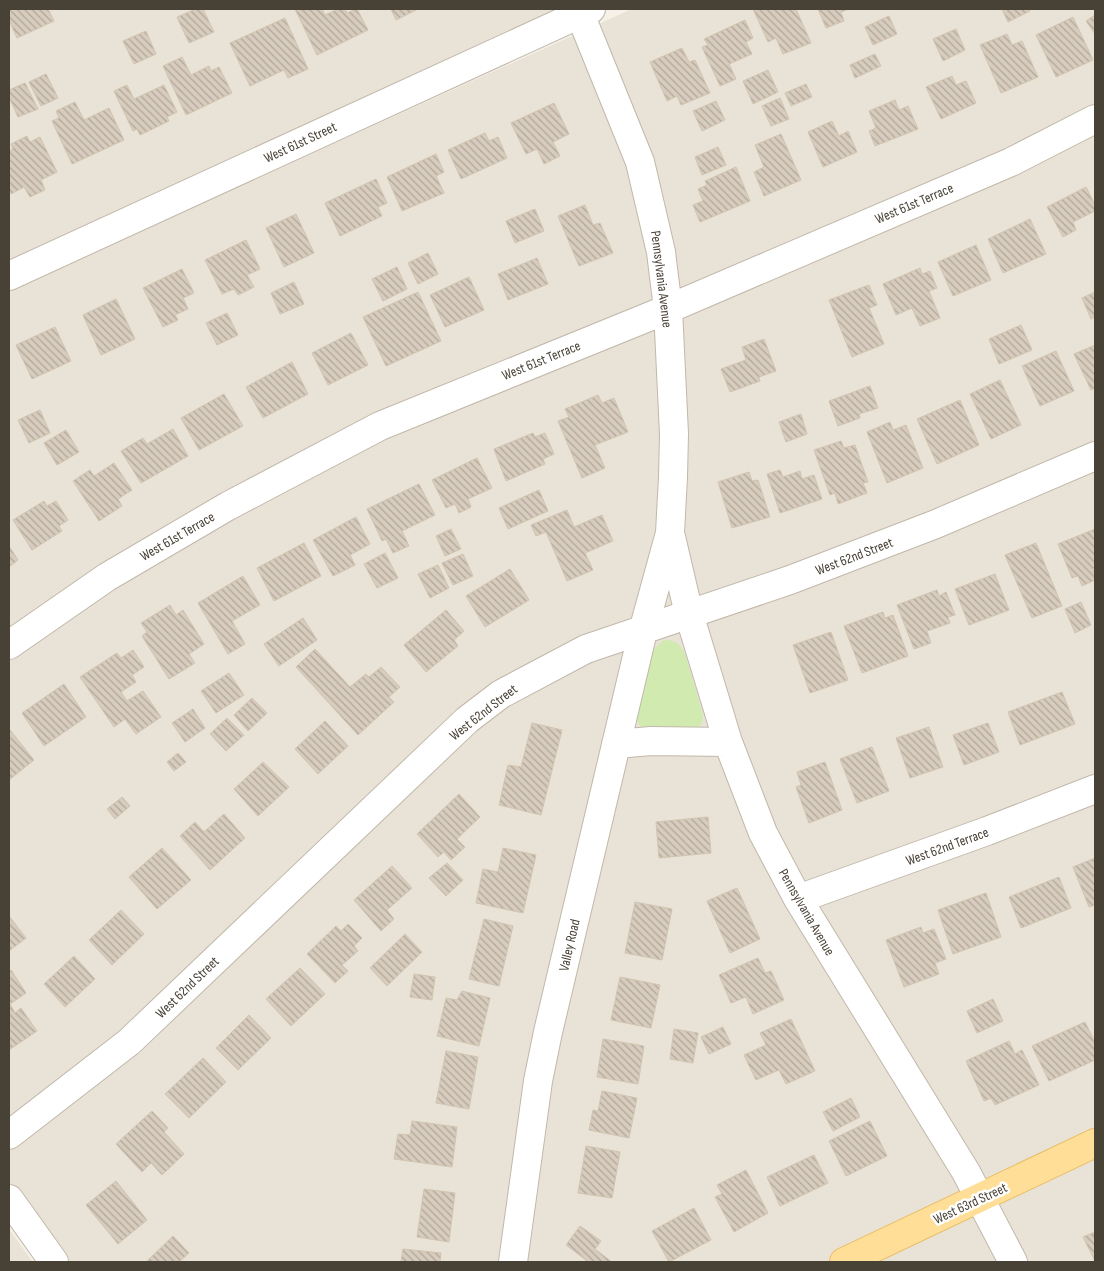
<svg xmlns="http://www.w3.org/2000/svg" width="1104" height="1271" viewBox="0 0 1104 1271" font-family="'Sofia Sans Condensed',sans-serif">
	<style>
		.residential { fill: #e9e2d6 }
		.green { fill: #d1eab0 }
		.building { fill: url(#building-back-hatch); stroke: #d2c4b0 }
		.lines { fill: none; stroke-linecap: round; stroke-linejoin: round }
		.minor-casing { stroke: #c1b8aa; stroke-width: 30 }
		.major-casing { stroke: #e8bc63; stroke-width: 30 }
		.minor { stroke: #fff; stroke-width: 28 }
		.major { stroke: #ffde97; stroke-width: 28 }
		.labels { text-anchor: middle; stroke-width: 5; stroke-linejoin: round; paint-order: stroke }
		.street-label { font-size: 14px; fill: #484136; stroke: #fff }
	</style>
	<defs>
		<pattern id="building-back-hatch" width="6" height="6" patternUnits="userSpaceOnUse" patternTransform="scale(1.25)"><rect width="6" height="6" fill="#d7ccbd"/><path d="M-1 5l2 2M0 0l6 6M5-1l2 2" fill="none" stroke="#b0a79a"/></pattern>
	</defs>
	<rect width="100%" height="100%" fill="#f5f0e8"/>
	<path class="residential" d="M9,9H564L9,261Z
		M632,9H1095V1262H66L9,1184V290Z
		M9,1229L29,1257L33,1262H9Z"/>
	<path class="green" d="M664,640C676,640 679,643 685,654L703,715L702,723L696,729H643L638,723L635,713L638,698L655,648Z"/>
	<path class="building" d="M9,9H48L54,21L17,38L9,20Z
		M196,9H203L214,32L189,43L177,17Z
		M295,9H322L325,15L338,9H345L347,13L357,9L368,30L317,55Z
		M391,9H418L396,20Z
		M753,9H796L811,43L783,54L776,38L768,42Z
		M818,9H849L841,12L844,21L826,28Z
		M1002,9H1029L1030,11L1008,22Z
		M1095,15V34L1086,21Z
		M889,16L897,34L873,45L865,27Z
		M1073,17L1093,60L1056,77L1036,35Z
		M285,18L308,69L288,78L284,70L250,86L230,43Z
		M745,20L753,38L746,42L752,54L729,64L736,79L720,86L702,47L708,45L704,39Z
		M956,29L965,50L943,61L933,39Z
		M146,31L156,54L134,64L123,41Z
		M1007,34L1012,45L1022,41L1038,77L1001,93L980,45Z
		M682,48L689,62L695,60L710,93L681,105L677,96L667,101L650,62Z
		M875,54L881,66L855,78L850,65Z
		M182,57L191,75L209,66L211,71L219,67L232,93L186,115L163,66Z
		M768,70L778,92L753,104L743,81Z
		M46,74L58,98L41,106L29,82Z
		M952,76L956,85L966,81L976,103L941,119L926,87Z
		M25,83L38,109L18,117L9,97V90Z
		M806,84L812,97L791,106L785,93Z
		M127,85L134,99L164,85L177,112L167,117L169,121L140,135L137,129L133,131L114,91Z
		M780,98L789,119L771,126L762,106Z
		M895,100L899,110L908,106L918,129L875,146L869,131L876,128L869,111Z
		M716,101L725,120L702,131L693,111Z
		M75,102L84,120L109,108L124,140L72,164L52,121L59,118L56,111Z
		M554,103L569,134L553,142L560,156L544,164L537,149L526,154L511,123Z
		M832,121L839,136L848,131L857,152L823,167L808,132Z
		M485,133L489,141L498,137L507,158L461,179L448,150Z
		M781,134L801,180L764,196L754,172L764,167L755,145Z
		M27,136L30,142L40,137L57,172L41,180L45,190L30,197L24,187L11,194L9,189V151L13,149L11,144Z
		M718,147L726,165L702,175L695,157Z
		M436,154L444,172L436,176L444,193L402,211L387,177Z
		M736,167L750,201L700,222L693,205L703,201L698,189L707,185L705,181Z
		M376,179L387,203L378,207L382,216L340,236L325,203Z
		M1086,187L1095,205V211L1073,222L1076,230L1063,237L1047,207Z
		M585,205L593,225L600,223L613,253L579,266L558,216Z
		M535,209L544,231L515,243L506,221Z
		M296,214L314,253L284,267L266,228Z
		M1030,219L1046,254L1003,273L988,239Z
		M246,240L260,269L247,275L254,287L238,295L234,289L222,294L205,260Z
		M976,245L991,280L953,296L938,262Z
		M428,253L438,274L418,284L408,263Z
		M537,258L548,284L508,300L498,274Z
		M397,267L407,289L383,301L372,279Z
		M920,268L922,274L930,271L937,288L929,291L940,318L920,326L912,308L896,315L883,284Z
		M182,269L194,293L183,298L188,309L175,315L178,320L163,327L143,288Z
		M469,277L484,310L445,327L430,295Z
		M294,282L304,304L280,314L271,293Z
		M869,285L877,305L869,308L884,344L852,357L829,300Z
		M418,292L441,341L386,366L363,317Z
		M1095,292V317L1091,319L1082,298Z
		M116,299L135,339L101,355L83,315Z
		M227,313L238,335L217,345L206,323Z
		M1021,325L1032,350L999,364L989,339Z
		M55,327L71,361L32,379L16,345Z
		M351,333L368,365L328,385L312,353Z
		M764,339L776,371L759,377L760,381L730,392L721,369L746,360L742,347Z
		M1095,345V388L1091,390L1074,354Z
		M1056,351L1074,391L1040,406L1022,366Z
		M292,362L308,394L263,418L246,387Z
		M1000,380L1021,425L991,439L970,394Z
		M870,386L878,408L859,414L860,418L838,426L829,401Z
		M224,394L243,426L199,450L181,418Z
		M598,395L602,403L614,398L628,432L595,445L605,468L582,478L558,421L569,417L565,409Z
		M960,400L979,445L937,464L917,419Z
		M40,410L50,433L29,443L18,420Z
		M801,414L807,434L786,442L779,422Z
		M890,422L893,430L906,425L923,468L887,483L867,432Z
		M173,429L188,456L141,483L121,451L143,438L147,444Z
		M66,430L79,452L57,465L44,443Z
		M533,433L535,437L545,433L554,454L543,459L545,464L506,481L494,449Z
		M841,441L844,448L855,445L868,482L863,483L867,493L838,504L835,493L830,495L814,450Z
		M477,458L492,488L468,499L471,507L459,513L455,504L446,508L432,480Z
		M114,463L132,490L118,499L122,506L99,521L73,481L90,470L94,476Z
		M780,470L783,477L800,471L802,479L814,475L822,499L780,513L767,474Z
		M749,472L752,481L758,480L770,517L732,528L718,482Z
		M419,484L435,515L402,531L409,546L393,553L386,539L382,541L367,509Z
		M539,490L548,511L508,529L499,508Z
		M44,501L47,506L56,501L68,520L59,526L62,531L32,550L13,520Z
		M567,510L574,527L602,515L613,541L585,553L593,570L567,581L546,532L536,536L531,525Z
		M356,517L370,544L350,555L355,565L333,576L313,540Z
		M451,529L461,549L445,556L436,536Z
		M1095,529V568L1093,569L1095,580L1082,586L1078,576L1072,578L1058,544Z
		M304,543L321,576L274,601L257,568Z
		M1036,543L1062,606L1032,618L1005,555Z
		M9,546L18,560L9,567Z
		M385,553L398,578L377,588L364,564Z
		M463,554L473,576L453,585L442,563Z
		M438,565L449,588L430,598L418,574Z
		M510,569L529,600L485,627L466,596Z
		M995,574L1009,610L969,625L955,589Z
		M243,576L260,605L232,621L245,644L228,654L198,603Z
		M937,590L939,596L946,592L955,615L948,617L950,623L927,631L931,643L914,649L897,605Z
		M1081,602L1091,625L1075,633L1065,609Z
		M170,605L176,615L183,610L204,644L189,654L195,663L169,679L142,636L147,632L141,623Z
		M446,610L464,631L454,640L458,646L426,672L404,645Z
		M883,612L885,618L893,615L908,656L862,673L844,626Z
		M303,618L317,640L279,666L264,644Z
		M831,632L848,680L810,693L793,645Z
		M315,649L350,687L366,674L369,677L381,667L400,687L389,697L394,702L358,735L296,667Z
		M133,650L144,667L132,675L136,682L121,692L127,701L143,691L161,717L136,734L125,719L114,727L80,677L117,653L121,658Z
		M229,673L244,695L216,713L201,691Z
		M64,684L86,717L44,746L22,713Z
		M1062,692L1075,724L1020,745L1008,712Z
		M252,698L267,713L248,731L234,715Z
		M193,709L205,728L185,742L172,723Z
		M227,718L244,735L226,751L210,734Z
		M325,721L348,746L318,774L295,749Z
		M532,723L562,730L541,815L499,805L508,765L521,767Z
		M988,723L999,752L964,765L953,735Z
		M929,727L943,767L910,778L896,738Z
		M10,730L34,760L9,780V731Z
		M872,747L889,791L857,803L840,759Z
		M178,753L186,762L174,771L167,762Z
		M263,762L289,787L258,816L234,789Z
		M825,762L842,810L809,823L796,787L801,785L797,772Z
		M459,794L480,817L457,839L465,847L451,860L444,852L438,857L417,834Z
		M122,797L130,806L115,819L107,809Z
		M224,814L245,838L210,870L180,836L195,822L204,832Z
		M708,817L711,853L659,858L656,822Z
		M162,848L191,880L157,909L129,877Z
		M503,848L536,855L523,913L476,903L483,869L498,872Z
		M1095,858V905L1089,907L1073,867Z
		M447,863L463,880L446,896L429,878Z
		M392,866L412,888L387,910L394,919L381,931L354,900Z
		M1059,877L1071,908L1021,928L1009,897Z
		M737,888L760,939L730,953L707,901Z
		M986,893L1001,937L953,954L938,910Z
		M635,902L672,909L662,960L625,953Z
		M121,910L144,934L112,965L89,940Z
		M9,916L26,938L9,951Z
		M484,919L513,926L499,986L469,979Z
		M348,924L362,938L354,946L358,951L342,965L348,971L335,983L307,954L336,926L341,931Z
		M921,927L923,933L934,929L946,959L935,963L939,974L904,987L886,940Z
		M405,934L422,952L387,986L370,968Z
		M74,956L95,979L65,1007L44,984Z
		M758,958L765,973L771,971L784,1000L753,1014L746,997L731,1003L719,975Z
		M300,968L325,994L291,1026L266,999Z
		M11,970L26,993L10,1004L15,1013L21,1008L37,1031L9,1050V972Z
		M414,974L435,977L432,1000L410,997Z
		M620,977L660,985L651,1028L611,1020Z
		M462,991L490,998L479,1046L437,1036L446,998L457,1000Z
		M993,999L1003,1021L977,1033L967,1011Z
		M249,1015L271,1038L238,1070L216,1048Z
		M791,1019L815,1071L786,1084L779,1070L756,1080L744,1055L766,1045L760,1033Z
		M1085,1022L1095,1042V1060L1049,1081L1032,1046Z
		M723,1027L731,1044L709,1054L701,1037Z
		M674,1029L698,1033L693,1063L670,1059Z
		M603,1039L644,1046L638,1084L597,1077Z
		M1009,1041L1015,1054L1022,1050L1039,1085L995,1105L991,1098L984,1101L966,1061Z
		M446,1051L478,1057L469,1109L436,1103Z
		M203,1058L226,1082L189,1118L165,1094Z
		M602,1091L637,1098L629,1138L589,1130L593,1110L598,1111Z
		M851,1098L860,1117L833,1131L823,1112Z
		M152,1111L168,1128L164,1132L184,1154L162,1175L151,1163L142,1172L116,1144Z
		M412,1121L457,1127L452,1167L394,1159L398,1134L410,1135Z
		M870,1121L887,1156L846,1176L829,1141Z
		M586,1146L620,1152L612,1198L578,1193Z
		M814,1155L828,1183L780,1206L767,1177Z
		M746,1170L768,1213L734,1232L715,1197L722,1194L717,1185Z
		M116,1181L147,1220L118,1244L86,1205Z
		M424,1189L455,1193L449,1242L417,1237Z
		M694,1208L711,1240L669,1262L652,1231Z
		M580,1226L601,1241L595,1249L612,1262H584L586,1260L566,1245Z
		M1095,1232V1261L1083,1237Z
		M173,1236L189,1253L180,1261L182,1262H146Z
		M403,1249L441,1253L440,1262H401Z"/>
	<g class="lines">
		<g class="minor-casing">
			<path id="minor" d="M9,276L591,9
				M671,537L689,614L728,742L763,833L798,899L966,1172L1013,1262
				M9,645L107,577L228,506L380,426L668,309L1011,162L1095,119
				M616,744L651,741L728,742
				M798,899L987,831L1095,789
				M9,1135L129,1042L467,720L501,694L586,649L790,580L936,524L1095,456
				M9,1199L54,1262
				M513,1262L538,1081L548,1032L643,631L670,533L673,477L674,434L668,309L661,252L640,162L578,9"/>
		</g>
		<g class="major-casing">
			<path id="major" d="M844,1262L1095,1143"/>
		</g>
		<use href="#minor" class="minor"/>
		<use href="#major" class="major"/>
	</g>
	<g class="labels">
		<g class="street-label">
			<text transform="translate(300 142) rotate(-25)" y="5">West 61st Street</text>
			<text transform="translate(914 203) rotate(-23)" y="5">West 61st Terrace</text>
			<text transform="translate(662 279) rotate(83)" y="5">Pennsylvania Avenue</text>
			<text transform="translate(541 360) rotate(-22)" y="5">West 61st Terrace</text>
			<text transform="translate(177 536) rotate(-30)" y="5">West 61st Terrace</text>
			<text transform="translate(854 556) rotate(-21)" y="5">West 62nd Street</text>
			<text transform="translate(483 712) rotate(-38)" y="5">West 62nd Street</text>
			<text transform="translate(947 846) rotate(-20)" y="5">West 62nd Terrace</text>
			<text transform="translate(807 912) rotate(60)" y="5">Pennsylvania Avenue</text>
			<text transform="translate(569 945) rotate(-77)" y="5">Valley Road</text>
			<text transform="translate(187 987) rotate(-44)" y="5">West 62nd Street</text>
			<text transform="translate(970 1203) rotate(-25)" y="5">West 63rd Street</text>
		</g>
	</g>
	<rect width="1104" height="1271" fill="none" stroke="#484136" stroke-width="20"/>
</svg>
